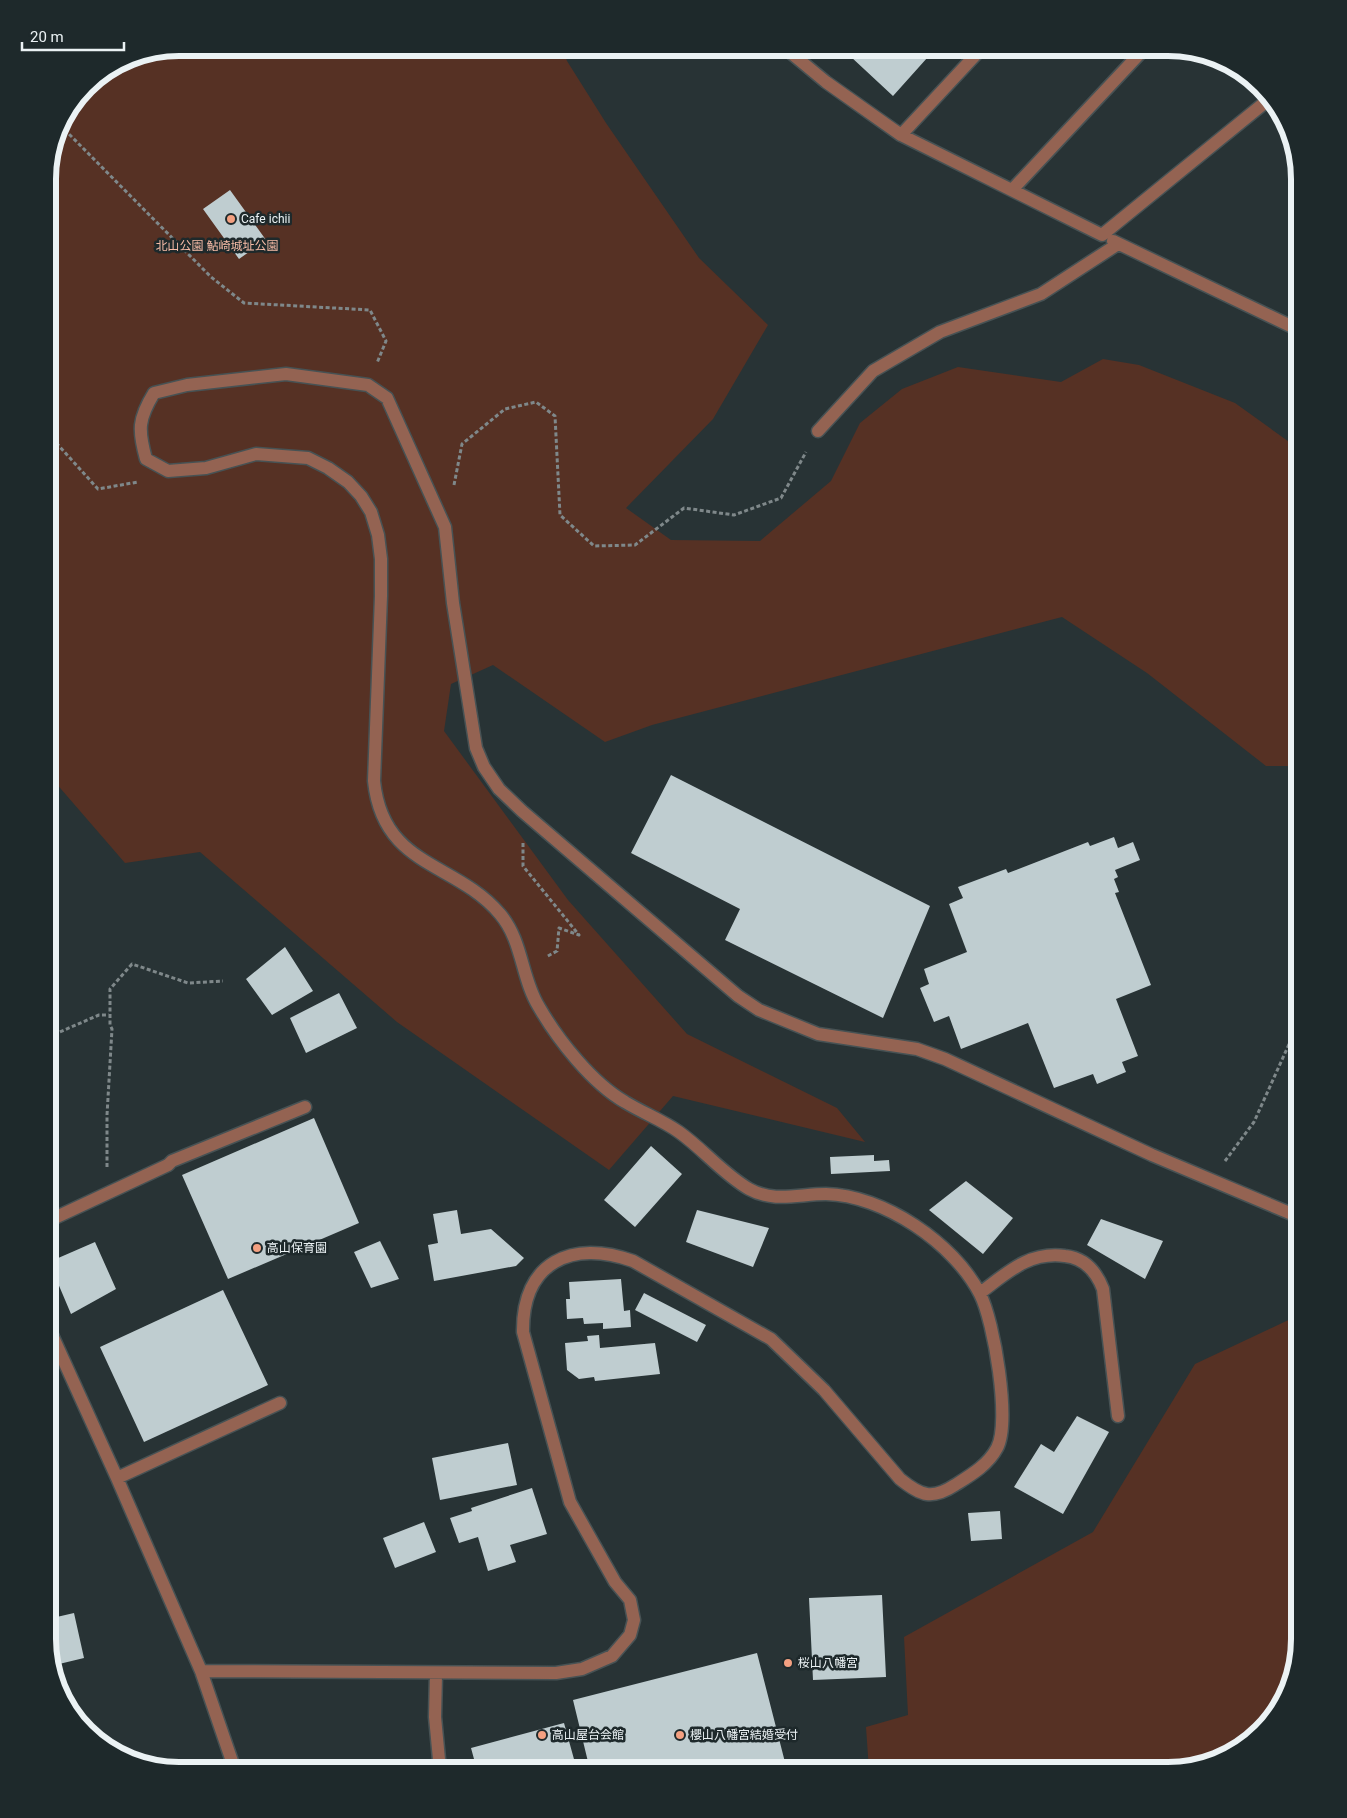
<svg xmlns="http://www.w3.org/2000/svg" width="1347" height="1818" viewBox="0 0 1347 1818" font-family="Roboto,'Noto Sans JP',sans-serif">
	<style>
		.green { fill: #563124 }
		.building { fill: #bfcdd0 }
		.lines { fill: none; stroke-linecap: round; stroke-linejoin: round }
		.minor-casing { stroke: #475254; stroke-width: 15 }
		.path { stroke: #7f888a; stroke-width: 3; stroke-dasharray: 4 2.5; stroke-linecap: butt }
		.minor { stroke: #946352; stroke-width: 12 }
		.poi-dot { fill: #f3a081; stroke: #1e292b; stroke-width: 2 }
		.labels { text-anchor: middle; stroke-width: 5; stroke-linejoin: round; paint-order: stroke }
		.poi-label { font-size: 12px; fill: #ebf2f4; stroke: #1e292b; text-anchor: start }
		.park-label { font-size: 12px; fill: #f6bba6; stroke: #1e292b }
		.rim { fill: none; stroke: #ebf2f4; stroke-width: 6 }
	</style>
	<rect width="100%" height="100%" fill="#283335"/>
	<path class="green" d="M180,48H562L567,61L606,123L699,258L768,325L713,419L626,508L671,540L760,541L831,481L860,423L902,389L958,367L1061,382L1103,359L1139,365L1235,403L1299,449V766H1266L1147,673L1062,617L652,725L605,742L493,665L451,684L444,731L568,900L687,1034L837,1108L865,1142L673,1096L609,1170L397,1022L200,852L125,863L48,774V171L61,121L92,80L129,57Z
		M1299,1315V1639L1282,1705L1234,1753L1168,1770H869L866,1727L908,1715L904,1637L1093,1532L1195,1364Z"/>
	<path class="building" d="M858,48H936L893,96L850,56Z
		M230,190L266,240L239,259L203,209Z
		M671,775L930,906L883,1018L725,940L740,909L631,853Z
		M1114,837L1118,848L1133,842L1140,860L1115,870L1118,877L1114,879L1119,892L1115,893L1151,985L1116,999L1138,1056L1122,1062L1126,1072L1097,1084L1093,1074L1054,1088L1028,1023L961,1049L949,1016L934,1022L920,988L929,984L924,969L967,952L949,904L963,898L958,887L1006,869L1008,873L1088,842L1090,846Z
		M285,947L313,991L272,1015L246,979Z
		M339,993L357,1028L306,1053L290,1018Z
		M314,1118L359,1223L228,1279L182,1175Z
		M651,1146L682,1174L635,1227L604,1200Z
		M874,1155V1161L889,1160L890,1171L831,1174L830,1157Z
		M966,1181L1013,1218L983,1254L929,1210Z
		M457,1210L461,1234L491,1229L524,1258L516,1266L434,1281L428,1245L438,1243L433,1214Z
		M697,1210L769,1228L753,1267L686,1242Z
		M1101,1219L1163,1241L1145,1279L1087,1245Z
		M380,1241L399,1279L371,1288L354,1252Z
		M95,1242L116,1289L71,1314L49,1262Z
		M621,1279L624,1311L630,1310L631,1327L603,1329V1323L584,1324L583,1318L567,1319L566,1299H570L569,1282Z
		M223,1290L268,1385L144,1442L100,1347Z
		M644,1293L706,1325L697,1342L635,1310Z
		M599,1335L600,1348L655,1343L660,1374L595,1381L594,1377L579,1379L567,1370L565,1343L588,1341L587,1336Z
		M1077,1416L1109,1432L1063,1514L1014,1487L1041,1444L1054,1452Z
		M508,1443L517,1485L440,1500L432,1458Z
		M532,1488L547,1534L510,1545L516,1562L488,1571L478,1537L459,1543L450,1518L472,1511L471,1508Z
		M1000,1511L1002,1539L971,1541L968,1513Z
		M424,1522L436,1552L395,1568L383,1538Z
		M882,1595L886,1677L813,1680L809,1598Z
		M74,1613L84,1658L55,1665L48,1638V1619Z
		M757,1653L787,1770H590L573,1700Z
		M564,1723L577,1770H477L471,1748Z"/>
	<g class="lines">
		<g class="minor-casing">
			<path id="minor" d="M785,48L826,82L901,135L1102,235L1268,100
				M901,135L982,48
				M1012,190L1145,48
				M1113,241L1299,330
				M818,431L873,371L940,332L1041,294L1118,244
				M48,1221L168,1165L172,1161L305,1107
				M980,1293C1007,1273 1029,1251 1065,1256C1085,1258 1096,1271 1103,1289L1118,1416
				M48,1326L117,1478L201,1671L235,1770
				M117,1478L280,1403
				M201,1671L556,1673L582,1669L612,1656L630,1635L634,1620L630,1600L615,1582L570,1502L523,1332C522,1262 572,1239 633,1261L771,1339L824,1390L900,1479C921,1496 932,1500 955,1485C971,1475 988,1465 997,1448C1011,1422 994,1321 980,1294C954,1243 883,1195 826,1194C799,1194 774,1203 749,1189C723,1174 703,1149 679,1132C662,1120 643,1113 625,1102C592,1083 558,1040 539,1007C521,978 523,941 500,914C455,861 383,868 374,781L381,596V559L378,535L371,512L361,496L348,482L328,468L308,458L256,454L206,468L168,471L146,459C138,430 138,419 154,393L187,385L286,374L368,385L387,398L445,527L453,603L476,748L484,767L499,789L522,811L738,996L759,1010L818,1034L917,1049L945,1059L1152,1155L1299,1217
				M436,1674L435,1717L440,1770"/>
		</g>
		<path class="path" d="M60,125L211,277L244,303L370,310L386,341L377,363
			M48,355L54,388L50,436L98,489L138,482
			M454,485L462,444L505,409L536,402L555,416L560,515L594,546L635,545L684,508L734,515L781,498L806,452
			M523,843V866L579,935L559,928L557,951L546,957
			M48,1037L99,1015H109
			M1225,1161L1254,1122L1299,1022
			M107,1167V1115L112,1029L110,1025V989L132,964L188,983L223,981"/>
		<use href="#minor" class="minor"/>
	</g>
	<g class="poi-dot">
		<circle cx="231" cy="219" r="5"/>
		<circle cx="257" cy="1248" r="5"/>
		<circle cx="788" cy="1663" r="5"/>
		<circle cx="542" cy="1735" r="5"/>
		<circle cx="680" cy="1735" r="5"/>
	</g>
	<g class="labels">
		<g class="poi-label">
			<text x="241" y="223">Cafe ichii</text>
			<text x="267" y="1252">高山保育園</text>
			<text x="798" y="1667">桜山八幡宮</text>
			<text x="552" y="1739">高山屋台会館</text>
			<text x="690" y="1739">櫻山八幡宮結婚受付</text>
		</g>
		<g class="park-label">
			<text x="217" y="250">北山公園 鮎崎城址公園</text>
		</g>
	</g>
	<path d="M0 0H1347V1818H0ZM179 56H1168A123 123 0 0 1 1291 179V1639A123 123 0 0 1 1168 1762H179A123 123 0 0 1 56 1639V179A123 123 0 0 1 179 56Z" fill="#1e292b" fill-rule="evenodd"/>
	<path class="rim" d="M179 56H1168A123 123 0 0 1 1291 179V1639A123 123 0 0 1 1168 1762H179A123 123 0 0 1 56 1639V179A123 123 0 0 1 179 56Z"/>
	<path d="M22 42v8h102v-8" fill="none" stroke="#ebf2f4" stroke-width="2.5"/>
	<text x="30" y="42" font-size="15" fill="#ebf2f4" stroke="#1e292b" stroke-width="4" paint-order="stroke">20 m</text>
</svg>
